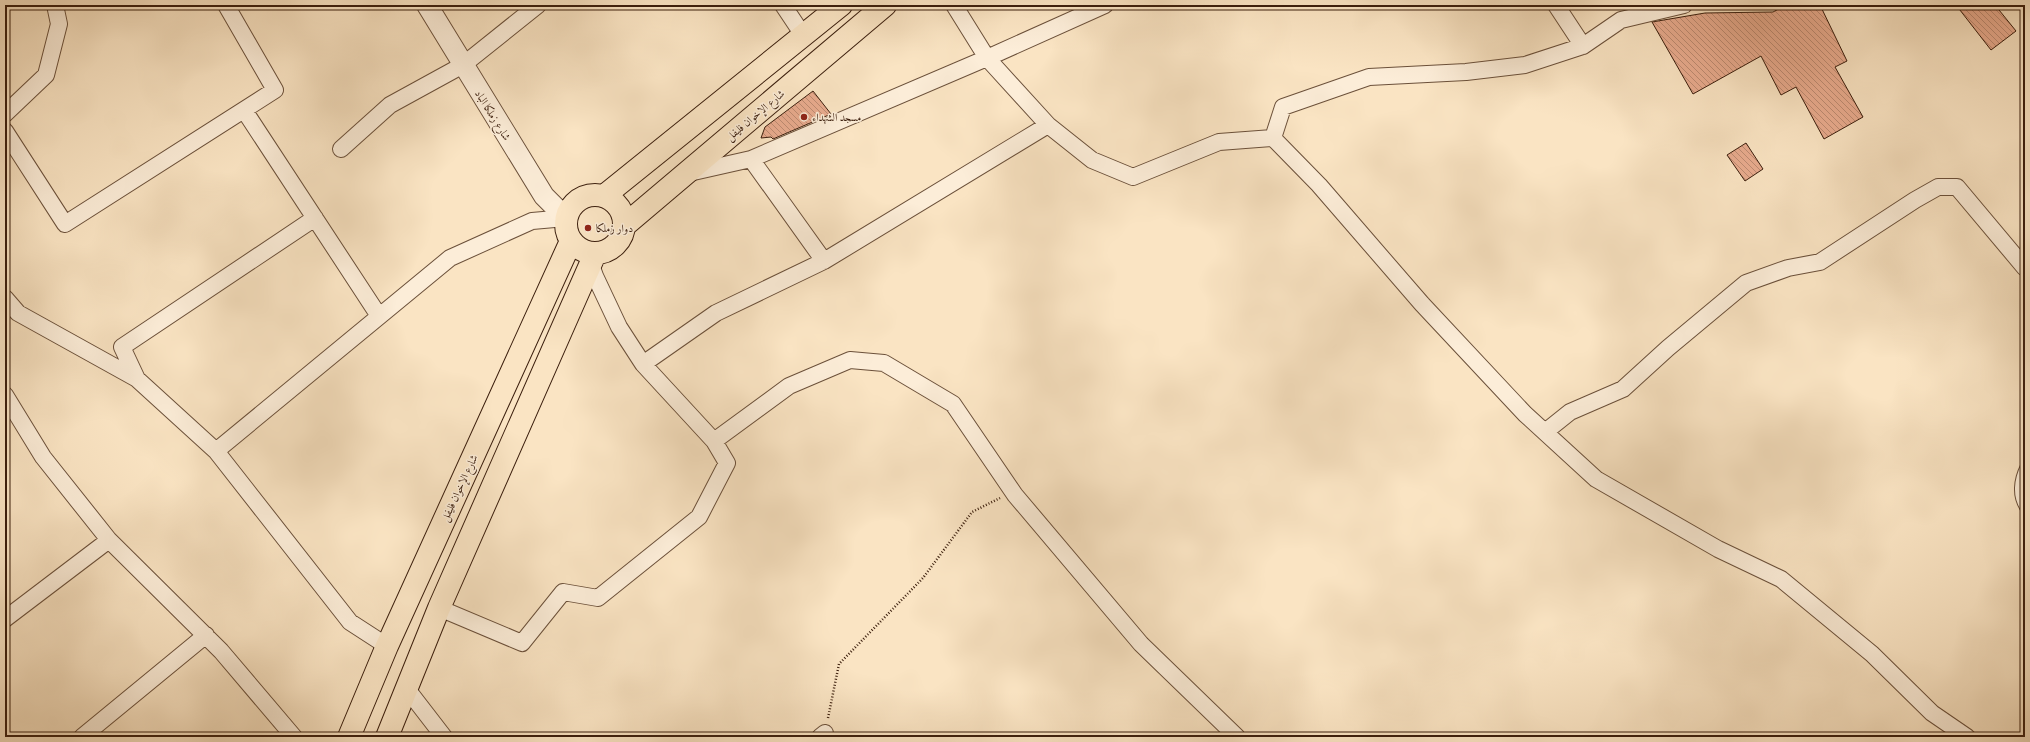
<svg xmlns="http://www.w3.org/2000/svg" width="2030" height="742" viewBox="0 0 2030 742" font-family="'IM FELL Great Primer',Amiri,serif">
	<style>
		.building { fill: url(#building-back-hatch); stroke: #3b1e0d }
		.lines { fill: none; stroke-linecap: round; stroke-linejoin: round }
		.service-casing { stroke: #6b503a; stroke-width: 10 }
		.minor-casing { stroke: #6b503a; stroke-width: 18 }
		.tertiary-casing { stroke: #6b503a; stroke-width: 22 }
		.primary-casing { stroke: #3b1e0d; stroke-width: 24 }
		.path { stroke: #3b1e0d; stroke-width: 2.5; stroke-dasharray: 1 2; stroke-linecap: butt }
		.service { stroke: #fcedd8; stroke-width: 8 }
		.minor { stroke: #fcedd8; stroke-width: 16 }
		.tertiary { stroke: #fcedd8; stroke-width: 20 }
		.primary { stroke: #fae4c3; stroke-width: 22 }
		.poi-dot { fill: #8f2418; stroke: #fcedd8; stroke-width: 1.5 }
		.labels { text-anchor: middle; stroke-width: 3; stroke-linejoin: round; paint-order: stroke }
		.street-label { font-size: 11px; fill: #3b1e0d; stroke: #fcedd8 }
		.poi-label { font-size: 11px; fill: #3b1e0d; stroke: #fcedd8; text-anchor: start }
	</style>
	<defs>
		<pattern id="building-back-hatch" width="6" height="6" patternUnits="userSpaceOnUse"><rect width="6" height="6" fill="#e8ab8e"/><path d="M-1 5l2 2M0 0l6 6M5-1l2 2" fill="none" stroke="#bd8b72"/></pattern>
	</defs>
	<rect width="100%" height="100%" fill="#fae4c3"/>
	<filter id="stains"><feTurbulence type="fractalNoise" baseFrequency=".005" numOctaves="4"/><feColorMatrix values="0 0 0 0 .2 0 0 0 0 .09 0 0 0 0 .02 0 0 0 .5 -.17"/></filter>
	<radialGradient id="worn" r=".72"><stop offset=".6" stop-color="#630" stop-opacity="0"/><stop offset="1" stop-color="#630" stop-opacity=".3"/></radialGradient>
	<path class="building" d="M1786,5H1820L1847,61L1835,67L1863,117L1824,139L1796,87L1781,95L1761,56L1693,94L1652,22L1705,13L1773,12Z
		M1956,5H1995L2016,31L1991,50Z
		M813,91L831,114L773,139L771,137L761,138L765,127Z
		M1746,143L1763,169L1745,181L1727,155Z"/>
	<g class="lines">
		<g class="service-casing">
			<path id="service" d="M2025,466C2018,480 2016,496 2025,509"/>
		</g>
		<g class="minor-casing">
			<path id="minor" d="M783,5L803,35
				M1105,5L987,58L1048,125L1092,160L1133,177L1219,142L1273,138L1319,185L1422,304L1525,414L1596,479L1718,549L1781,579L1872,654L1932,713L1967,737
				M1556,5L1583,46
				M244,110L379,316
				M5,114L46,75L59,24L55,5
				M5,131L65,224L275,90L226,5
				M1273,138L1283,107L1369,77L1466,72L1525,65L1583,46L1621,20L1684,5
				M341,149L390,105L463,65L538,5
				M751,159L824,261
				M689,173L751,159L987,58L954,5
				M5,298L18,313L137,379L216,451L350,622L387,646
				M643,364L716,313L824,261L1048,125
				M137,379L122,347L315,218
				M5,395L43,457L109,540L221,651L294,737
				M1545,432L1570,412L1623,389L1668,348L1746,283L1788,268L1820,262L1915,200L1938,187H1957L2025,268
				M714,441L789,386L850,360L884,363L953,404L1015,495L1141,644L1237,737
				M216,451L450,258L532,221L566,218
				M439,608L522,643L563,592L598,598L699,517L727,463L714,441L643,364L619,327L595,276L590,262
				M5,619L109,540
				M407,689L444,737
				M82,737L206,635
				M820,737L825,733"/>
		</g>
		<g class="tertiary-casing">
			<path id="tertiary" d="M427,5L544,196L566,218"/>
		</g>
		<g class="primary-casing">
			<path id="primary" d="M566 224a29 29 0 1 1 58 0a29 29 0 1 1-58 0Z
				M604,196L841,5
				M625,225L885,5
				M349,737L387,646L571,241
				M387,737L439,608L595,254"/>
		</g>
		<path class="path" d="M828,718L839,664L923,578L972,512L1000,498"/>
		<use href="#service" class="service"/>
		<use href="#minor" class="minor"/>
		<use href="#tertiary" class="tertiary"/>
		<use href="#primary" class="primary"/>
	</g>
	<g class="poi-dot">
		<circle cx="804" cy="117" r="4"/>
		<circle cx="588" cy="228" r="4"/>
	</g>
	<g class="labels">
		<g class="street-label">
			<text transform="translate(493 115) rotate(58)" y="4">شارع زملكا الباد</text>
			<text transform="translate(755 115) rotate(-40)" y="4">شارع الإخوان فليفل</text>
			<text transform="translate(459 488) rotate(-65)" y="4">شارع الإخوان فليفل</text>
		</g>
		<g class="poi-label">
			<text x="812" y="121">مسجد الشهداء</text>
			<text x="596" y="232">دوار زملكا</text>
		</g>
	</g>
	<rect width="2030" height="742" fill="none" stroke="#fae4c3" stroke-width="20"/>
	<rect x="6" y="6" width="2018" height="730" fill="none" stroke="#3b1e0d" stroke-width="2"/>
	<rect x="10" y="10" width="2010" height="722" fill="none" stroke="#3b1e0d"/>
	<rect width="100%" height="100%" filter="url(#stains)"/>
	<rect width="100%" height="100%" fill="url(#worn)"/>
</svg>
